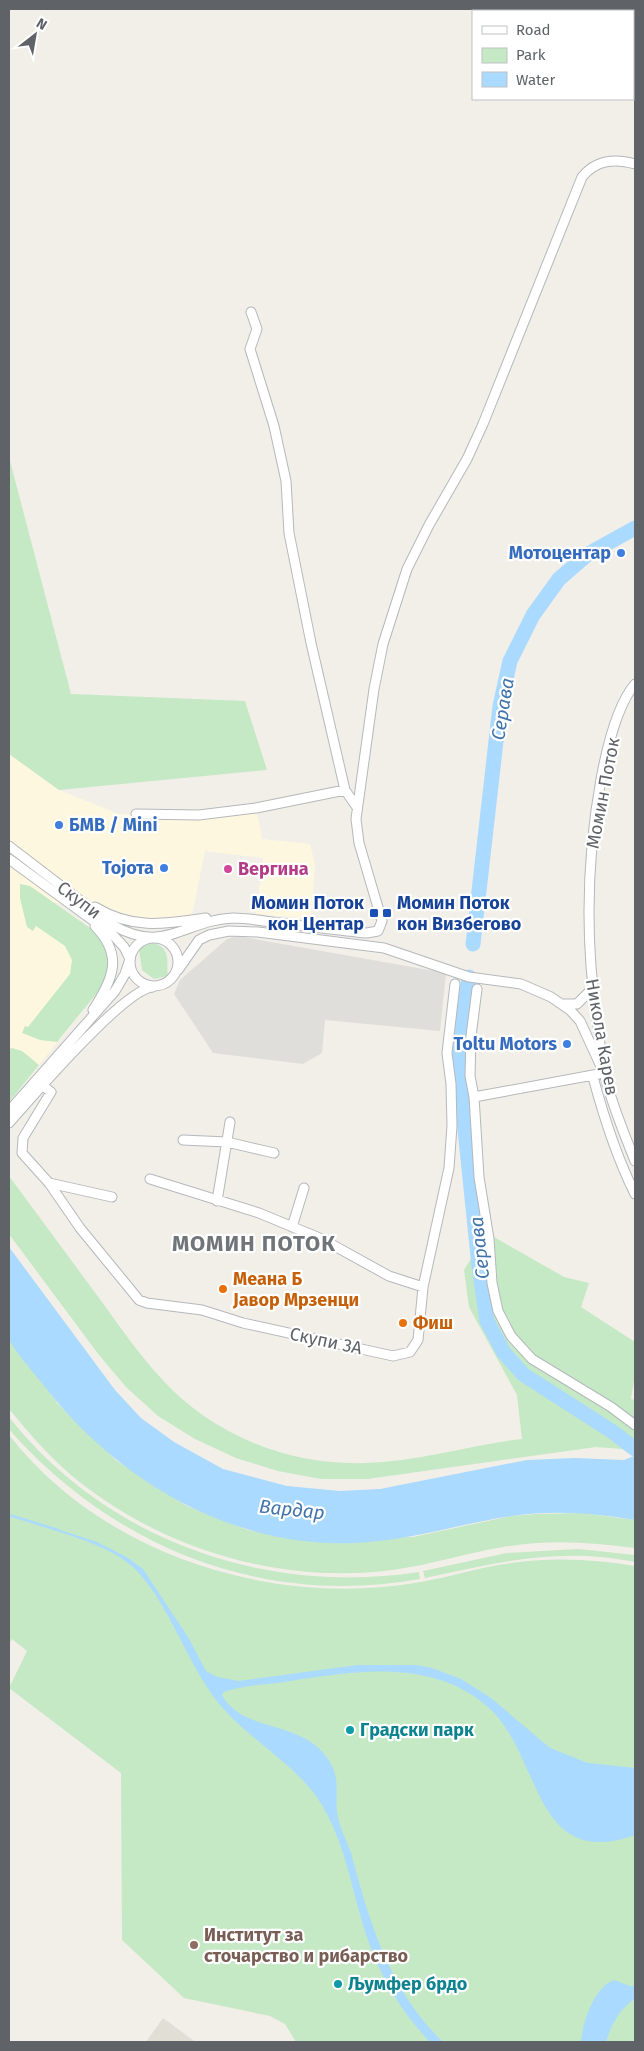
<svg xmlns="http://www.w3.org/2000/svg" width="644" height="2051" viewBox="0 0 644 2051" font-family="'Fira Sans',sans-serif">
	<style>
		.commercial { fill: #fef7e0 }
		.industrial { fill: #e0deda }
		.education { fill: #e1ded6 }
		.green { fill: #c5e8c5 }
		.water { fill: #aadaff }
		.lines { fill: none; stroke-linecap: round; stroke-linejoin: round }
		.stream { stroke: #aadaff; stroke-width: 2.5 }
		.river { stroke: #aadaff; stroke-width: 15 }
		.minor-casing { stroke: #b5b8bc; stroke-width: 11 }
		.minor { stroke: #fff; stroke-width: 9 }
		.shop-dot { fill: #3f7fe0; stroke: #fff; stroke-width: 2 }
		.hotel-dot { fill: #d1479c; stroke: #fff; stroke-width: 2 }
		.transit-dot { fill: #1a4fb4; stroke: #fff; stroke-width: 2 }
		.food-dot { fill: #e8710a; stroke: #fff; stroke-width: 2 }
		.culture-dot { fill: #0f9aa8; stroke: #fff; stroke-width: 2 }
		.education-dot { fill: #8d6e63; stroke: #fff; stroke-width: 2 }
		.labels { text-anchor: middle; stroke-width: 4.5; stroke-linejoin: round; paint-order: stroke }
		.shop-label { font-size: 18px; font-weight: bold; fill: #366cbe; stroke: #fff; text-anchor: end }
		.street-label { font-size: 18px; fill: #5f6368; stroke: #fff }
		.hotel-label { font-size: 18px; font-weight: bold; fill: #b23c85; stroke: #fff; text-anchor: start }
		.transit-label { font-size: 18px; font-weight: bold; fill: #164399; stroke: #fff; text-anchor: end }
		.food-label { font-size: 18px; font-weight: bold; fill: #c56008; stroke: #fff; text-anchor: start }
		.culture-label { font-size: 18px; font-weight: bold; fill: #0d838f; stroke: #fff; text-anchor: start }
		.education-label { font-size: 18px; font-weight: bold; fill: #785e54; stroke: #fff; text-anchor: start }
		.water-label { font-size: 19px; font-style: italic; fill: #4174aa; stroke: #fff }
		.district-label { font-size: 22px; font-weight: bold; letter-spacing: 1px; fill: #70757a; stroke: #fff }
	</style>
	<rect width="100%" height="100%" fill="#f1efe8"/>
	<path class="commercial" d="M9,754L59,790L119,814L141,815L256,808L262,839L310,844L315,865L311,919L256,914L263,858L205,851L191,920L155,921L52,902L77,919L106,982L9,1102Z"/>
	<path class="industrial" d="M237,936L446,973L440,1031L325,1020L322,1053L303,1064L213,1053L174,994L180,980L227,939Z"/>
	<path class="education" d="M163,2018L194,2041V2042H146Z"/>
	<path class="green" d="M9,457L71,694L245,701L267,770L59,790L9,754Z
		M20,884L30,886L100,935L109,957L106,982L57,1042L40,1040L22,1033L25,1026L28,1027L70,974L72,960L65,946L36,926L33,931L27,927L20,898Z
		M153,943C172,948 166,962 168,976L154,979L142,970L139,949L143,946Z
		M12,1048L22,1051L39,1065L9,1102V1049Z
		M9,1176C39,1217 69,1257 99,1298C118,1324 137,1352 159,1376C210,1434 288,1466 365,1463C418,1462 470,1445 522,1439L517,1395L469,1307L464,1270L487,1233L564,1277L589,1283L581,1307L635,1342V1374L631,1399L635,1400V1450L596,1447L367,1479H321L278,1471L236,1458L195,1439L158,1416L126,1387L99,1355L9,1234Z
		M9,1338L58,1404L117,1461L187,1506L248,1530L291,1539L413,1537L511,1516L536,1514L581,1513L635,1520V1548C591,1542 548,1539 503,1547C466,1553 430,1565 392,1570C279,1585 158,1548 71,1475C48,1455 28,1432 9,1409Z
		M9,1417C106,1540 265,1596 419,1572L420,1579C267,1607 119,1550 15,1436L9,1429Z
		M9,1435C102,1554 268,1607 415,1583C441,1579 467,1571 493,1566C540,1557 588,1558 635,1566V2042H296L285,2024L270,2016L184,1998L122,1940L121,1773L9,1688L27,1651L12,1639L9,1644Z
		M578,1549L635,1555V1562C559,1547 498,1562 425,1578L423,1571L507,1553Z"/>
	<path class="water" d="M9,1247L115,1390L141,1418L174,1442L223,1469L287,1486L340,1491L380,1489L527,1460L575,1458L624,1460L634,1456L635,1520C594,1513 553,1510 512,1516C459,1524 408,1541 354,1543C232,1548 118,1481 45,1387C36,1375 14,1351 9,1339C7,1332 9,1322 9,1315C9,1292 9,1269 9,1247Z
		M54,1528L97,1542L128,1558L143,1569L188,1637L206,1671L217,1677L239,1681L358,1665H416L432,1668L461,1679L491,1698L550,1748L588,1763L635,1768V1835C532,1872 542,1755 489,1708C433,1657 353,1671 284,1682C264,1685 242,1685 224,1692L222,1695C244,1736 310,1717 333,1768C340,1784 334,1801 338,1817C340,1829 347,1841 351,1853C370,1923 389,1990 443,2042H430C396,2006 374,1965 361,1918C351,1883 344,1846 327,1814C303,1766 249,1742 217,1701C186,1661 172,1610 138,1572C116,1549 83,1540 54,1530Z
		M614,1980L630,1986H635V1999C620,2008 611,2025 606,2042H581C582,2024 594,1987 614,1980Z"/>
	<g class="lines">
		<path class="stream" d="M9,1515L58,1530"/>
		<path class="river" d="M473,944L500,706L510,661L533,615L559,579L588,554L635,528
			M469,977L460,1043V1081L479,1266L487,1321L504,1353L524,1375L613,1432L635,1449"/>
		<g class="minor-casing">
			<path id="minor" d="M251,312L257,329L250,349L274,426L286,481L289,533L311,643L345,790
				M635,684C617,705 606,752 601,779C586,862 585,944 598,1027C600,1043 601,1060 605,1076C612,1105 624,1133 635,1161
				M136,814L199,815L256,808L345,790L356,806
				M9,846L111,924C165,956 183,920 233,918C248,918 263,921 279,923C308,926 337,930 367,933L378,931L382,921L359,843L356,819L374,689L383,644L407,569L429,525L467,459L483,424L582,177C596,160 614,158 635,164
				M9,859L113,935L124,947L130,959L125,974L115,991L9,1111
				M95,907C133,930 165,924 206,918
				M130 962a24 24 0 1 1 48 0a24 24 0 1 1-48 0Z
				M178,970L199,940L209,935L229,931L258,932L384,948L469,977L521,984L551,997L570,1010L580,1021L604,1073
				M477,989L471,1036L470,1076L474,1097L479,1177L489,1239L492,1283L498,1311L511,1336L532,1359L611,1407L635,1425
				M564,1004H577L591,990
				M93,1010C113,978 124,956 95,926
				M593,1077C604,1118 616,1156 635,1194
				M42,1085L51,1092L23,1138L22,1153L49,1183L80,1228L139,1300L147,1303L202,1310L243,1323L393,1356L410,1352L418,1340L423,1287L449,1168L452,1126L451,1084L447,1053L455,984
				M474,1097L604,1073
				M9,1123C32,1097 124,989 153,987
				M183,1140L227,1142L274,1153
				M150,1179L259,1213L322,1239L389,1276L423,1287
				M49,1183L112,1197
				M217,1201L230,1122
				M292,1227L304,1188"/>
		</g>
		<use href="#minor" class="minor"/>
	</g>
	<g class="shop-dot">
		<circle cx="621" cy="553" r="5"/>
		<circle cx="59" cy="825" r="5"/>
		<circle cx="164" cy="868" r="5"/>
		<circle cx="567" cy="1044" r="5"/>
	</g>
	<circle class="hotel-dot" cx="228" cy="869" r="5"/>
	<g class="transit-dot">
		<rect x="369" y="908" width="10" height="10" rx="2.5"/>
		<rect x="382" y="908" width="10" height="10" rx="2.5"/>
	</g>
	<g class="food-dot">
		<circle cx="223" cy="1289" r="5"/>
		<circle cx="403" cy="1323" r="5"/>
	</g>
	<g class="culture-dot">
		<circle cx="350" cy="1730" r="5"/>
		<circle cx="338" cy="1984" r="5"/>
	</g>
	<circle class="education-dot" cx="194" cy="1945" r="5"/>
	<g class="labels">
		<g class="shop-label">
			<text x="611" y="559">Мотоцентар</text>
			<text x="69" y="831" text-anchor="start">БМВ / Mini</text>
			<text x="154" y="874">Тојота</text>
			<text x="557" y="1050">Toltu Motors</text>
		</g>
		<g class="street-label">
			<text transform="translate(603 793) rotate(-79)" y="6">Момин Поток</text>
			<text transform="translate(79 900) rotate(37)" y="6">Скупи</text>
			<text transform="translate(602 1037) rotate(80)" y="6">Никола Карев</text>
			<text transform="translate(326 1341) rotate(12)" y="6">Скупи 3А</text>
		</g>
		<g class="hotel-label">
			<text x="238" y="875">Вергина</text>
		</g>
		<g class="transit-label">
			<text x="364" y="909">Момин Поток<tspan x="364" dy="21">кон Центар</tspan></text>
			<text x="397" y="909" text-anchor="start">Момин Поток<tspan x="397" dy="21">кон Визбегово</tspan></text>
		</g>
		<g class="food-label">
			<text x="233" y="1285">Меана Б<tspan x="233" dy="21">Јавор Мрзенци</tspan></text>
			<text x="413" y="1329">Фиш</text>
		</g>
		<g class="culture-label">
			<text x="360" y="1736">Градски парк</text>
			<text x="348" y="1990">Љумфер брдо</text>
		</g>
		<g class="education-label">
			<text x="204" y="1941">Институт за<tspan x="204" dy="21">сточарство и рибарство</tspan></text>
		</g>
		<g class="water-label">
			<text transform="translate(502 709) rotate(-81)" y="7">Серава</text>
			<text transform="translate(479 1248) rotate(-96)" y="7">Серава</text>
			<text transform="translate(292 1509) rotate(6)" y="7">Вардар</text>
		</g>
		<g class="district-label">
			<text x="254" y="1251">МОМИН ПОТОК</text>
		</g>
	</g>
	<rect width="644" height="2051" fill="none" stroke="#5f6368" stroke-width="20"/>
	<rect x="472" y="10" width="162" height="90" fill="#ffffff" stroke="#bfc1c3"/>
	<rect x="482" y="26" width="25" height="8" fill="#ffffff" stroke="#bfc1c3"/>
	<text x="516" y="35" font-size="15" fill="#5f6368">Road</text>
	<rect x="482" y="48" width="25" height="15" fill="#c5e8c5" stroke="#bfc1c3"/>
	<text x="516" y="60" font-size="15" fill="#5f6368">Park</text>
	<rect x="482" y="72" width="25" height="15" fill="#aadaff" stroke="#bfc1c3"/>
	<text x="516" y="85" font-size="15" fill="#5f6368">Water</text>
	<g transform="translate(35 35) rotate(31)" stroke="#ffffff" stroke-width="4" paint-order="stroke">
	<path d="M0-4L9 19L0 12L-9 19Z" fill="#5f6368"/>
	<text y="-8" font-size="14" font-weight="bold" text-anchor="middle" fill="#5f6368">N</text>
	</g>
</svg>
